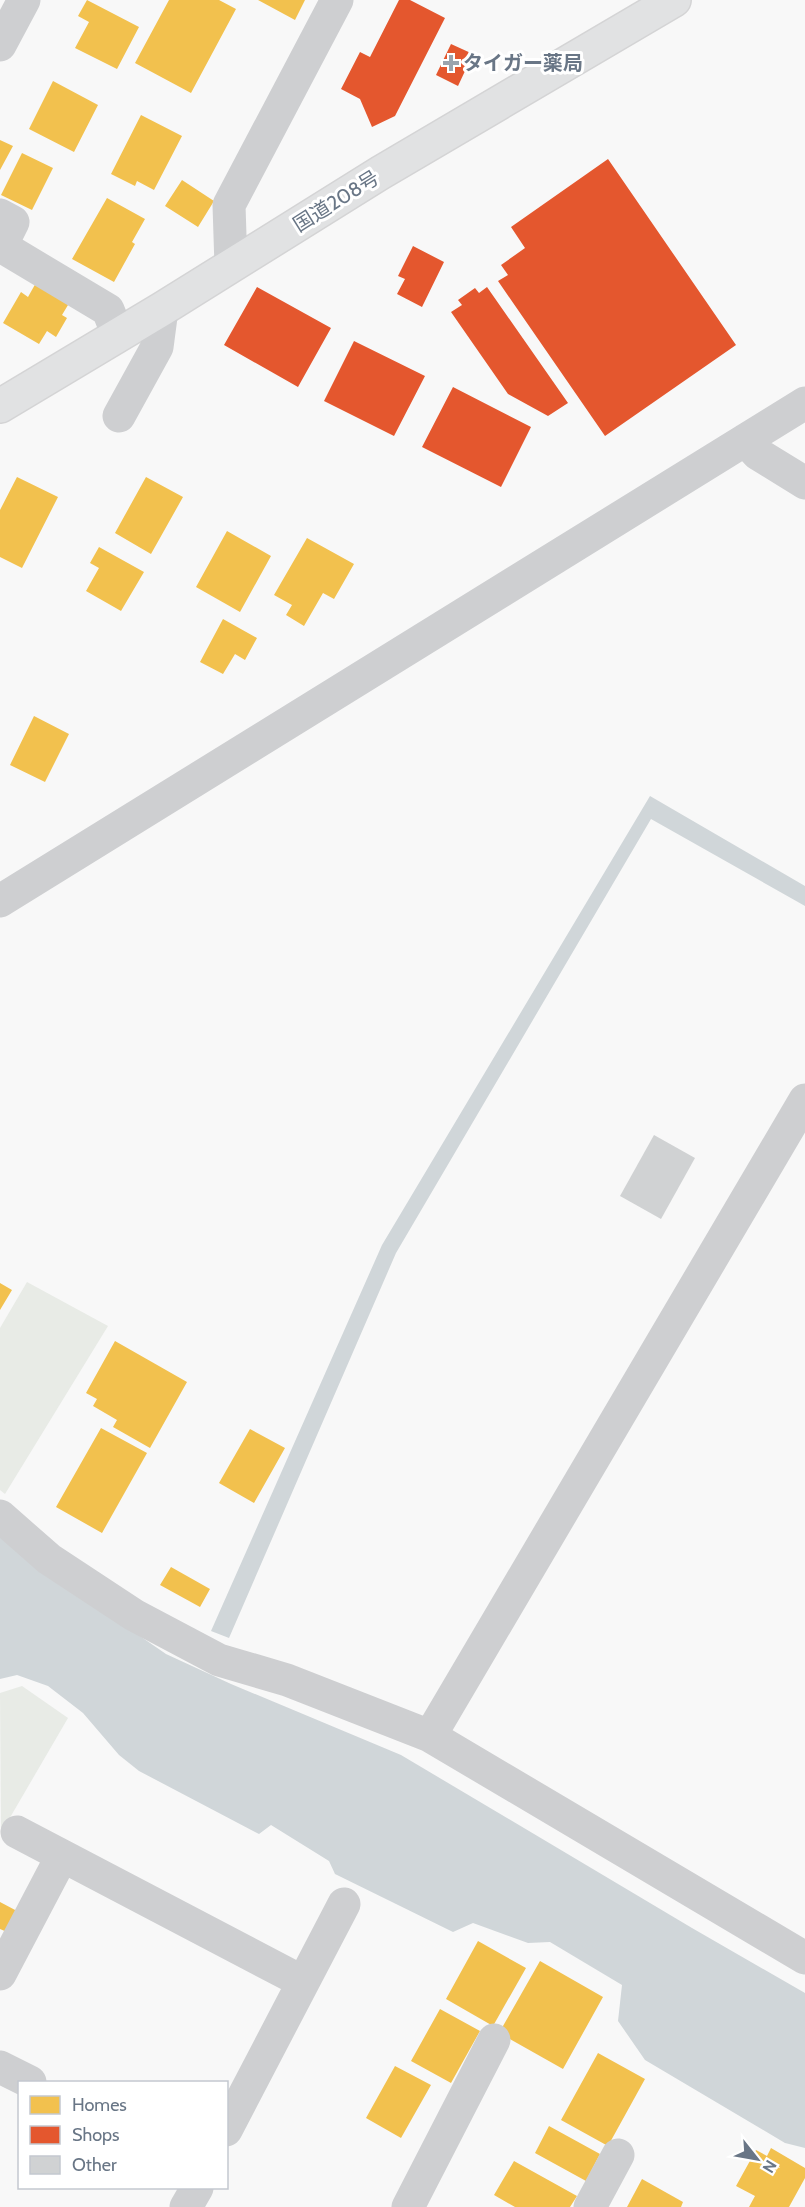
<svg xmlns="http://www.w3.org/2000/svg" width="805" height="2207" viewBox="0 0 805 2207" font-family="Cabin,'Noto Sans JP',sans-serif">
	<style>
		.green { fill: #e8ebe6 }
		.water { fill: #d0d6d9 }
		.homes { fill: #f2c14e }
		.shops { fill: #e4572e }
		.building { fill: #d0d2d3 }
		.lines { fill: none; stroke-linecap: round; stroke-linejoin: round }
		.trunk-casing { stroke: #d4d4d5; stroke-width: 36 }
		.minor { stroke: #cecfd1; stroke-width: 33 }
		.trunk { stroke: #e1e2e3; stroke-width: 33 }
		.poi-dot { fill: #9ba4ae; stroke: #fff; stroke-width: 2 }
		.labels { text-anchor: middle; stroke-width: 6; stroke-linejoin: round; paint-order: stroke }
		.poi-label { font-size: 20px; font-weight: bold; fill: #697686; stroke: #fff; text-anchor: start }
		.street-label { font-size: 20px; fill: #697686; stroke: #fff }
	</style>
	<rect width="100%" height="100%" fill="#f8f8f8"/>
	<path class="green" d="M27,1282L108,1326L5,1494L0,1490V1328Z
		M22,1686L68,1718L1,1833L0,1693Z"/>
	<path class="water" d="M650,796L805,886V906L651,819L396,1253L229,1638L211,1631L382,1245Z
		M0,1537L76,1592L166,1654L231,1684L401,1755L692,1928L805,1993V2148L785,2143L645,2060L618,2021L622,1985L550,1942L528,1943L473,1923L453,1932L335,1874L329,1861L271,1825L259,1834L139,1771L119,1755L83,1713L48,1686L17,1675L0,1679Z"/>
	<path class="homes" d="M87,0L139,27L117,69L75,48L89,22L78,16Z
		M169,0H219L236,9L191,93L135,63Z
		M258,0H305L295,20Z
		M53,81L98,105L74,152L29,129Z
		M141,115L182,136L154,190L137,181L135,186L111,174Z
		M0,140L13,146L0,170Z
		M22,153L53,168L32,210L1,195Z
		M182,180L214,201L198,227L165,206Z
		M107,198L145,219L132,242L135,244L114,282L72,259Z
		M37,281L71,300L62,315L67,318L56,337L47,331L39,344L3,323L21,292L28,297Z
		M17,477L58,497L22,568L0,557V510Z
		M146,477L183,497L151,554L115,533Z
		M227,531L271,556L240,612L196,587Z
		M307,538L354,564L334,599L323,593L304,626L286,615L292,605L274,595Z
		M99,547L144,572L121,611L86,591L99,568L90,563Z
		M223,619L257,638L245,660L235,654L223,674L200,662Z
		M34,716L69,734L45,782L10,765Z
		M0,1283L12,1290L0,1310Z
		M115,1341L187,1382L150,1448L113,1427L117,1420L93,1406L97,1399L86,1393Z
		M101,1428L147,1453L102,1533L56,1507Z
		M250,1429L285,1448L254,1503L219,1483Z
		M171,1567L210,1589L200,1607L160,1585Z
		M0,1902L17,1911L7,1932L0,1929Z
		M478,1941L526,1968L493,2026L446,1999Z
		M540,1961L603,1997L563,2069L499,2033Z
		M440,2009L480,2031L451,2083L411,2061Z
		M598,2053L645,2079L608,2146L561,2120Z
		M395,2066L431,2085L401,2138L366,2118Z
		M549,2126L600,2154L586,2181L535,2153Z
		M771,2148L805,2168V2178L789,2207H749L755,2196L736,2186L756,2150L767,2156Z
		M514,2161L577,2196L570,2207H515L494,2195Z
		M642,2179L683,2202L681,2207H627Z"/>
	<path class="shops" d="M399,0H410L445,18L395,116L372,127L360,99L341,89L360,52L370,57Z
		M451,44L473,54L458,86L436,75Z
		M608,159L736,345L605,436L498,281L508,275L501,265L525,248L511,227Z
		M413,246L444,262L422,307L397,294L405,279L398,276Z
		M257,287L331,328L298,387L224,345Z
		M487,287L568,403L548,416L508,394L451,312L462,305L458,300L475,288L479,293Z
		M354,341L425,376L394,436L324,401Z
		M453,387L531,427L501,487L422,447Z"/>
	<path class="building" d="M654,1135L695,1158L661,1219L620,1196Z"/>
	<g class="lines">
		<g class="trunk-casing">
			<path id="trunk" d="M0,406L162,309L380,173L674,0"/>
		</g>
		<path class="minor" d="M0,45L24,0
			M0,215L13,222L1,246L108,310L118,335
			M231,266L229,205L337,0
			M119,416L157,347L162,309
			M745,440L758,454L805,483
			M0,901L805,403
			M0,1516L49,1559L134,1615L219,1660L287,1680L430,1736L805,1958
			M430,1736L805,1100
			M17,1832L303,1982
			M0,1974L62,1856
			M0,2067L30,2082
			M226,2130L344,1904
			M186,2207L197,2188
			M408,2207L494,2040
			M590,2207L618,2155"/>
		<use href="#trunk" class="trunk"/>
	</g>
	<path class="poi-dot" d="M448 54h6v6h6v6h-6v6h-6v-6h-6v-6h6z"/>
	<g class="labels">
		<g class="poi-label">
			<text x="463" y="70">タイガー薬局</text>
		</g>
		<g class="street-label">
			<text transform="translate(336 201) rotate(-32)" y="7">国道208号</text>
		</g>
	</g>
	<rect x="18" y="2081" width="210" height="108" fill="#ffffff" stroke="#c3c8cf" stroke-width="1.5"/>
	<rect x="30" y="2096" width="30" height="18" fill="#f2c14e" stroke="#c3c8cf" stroke-width="1.5"/>
	<text x="72" y="2111" font-size="18" fill="#697686">Homes</text>
	<rect x="30" y="2126" width="30" height="18" fill="#e4572e" stroke="#c3c8cf" stroke-width="1.5"/>
	<text x="72" y="2141" font-size="18" fill="#697686">Shops</text>
	<rect x="30" y="2156" width="30" height="18" fill="#d0d2d3" stroke="#c3c8cf" stroke-width="1.5"/>
	<text x="72" y="2171" font-size="18" fill="#697686">Other</text>
	<g transform="translate(757 2159) rotate(121)" stroke="#ffffff" stroke-width="4.5" paint-order="stroke">
	<path d="M0-4.5L10 22L0 15L-10 22Z" fill="#697686"/>
	<text y="-9" font-size="16" font-weight="bold" text-anchor="middle" fill="#697686">N</text>
	</g>
</svg>
